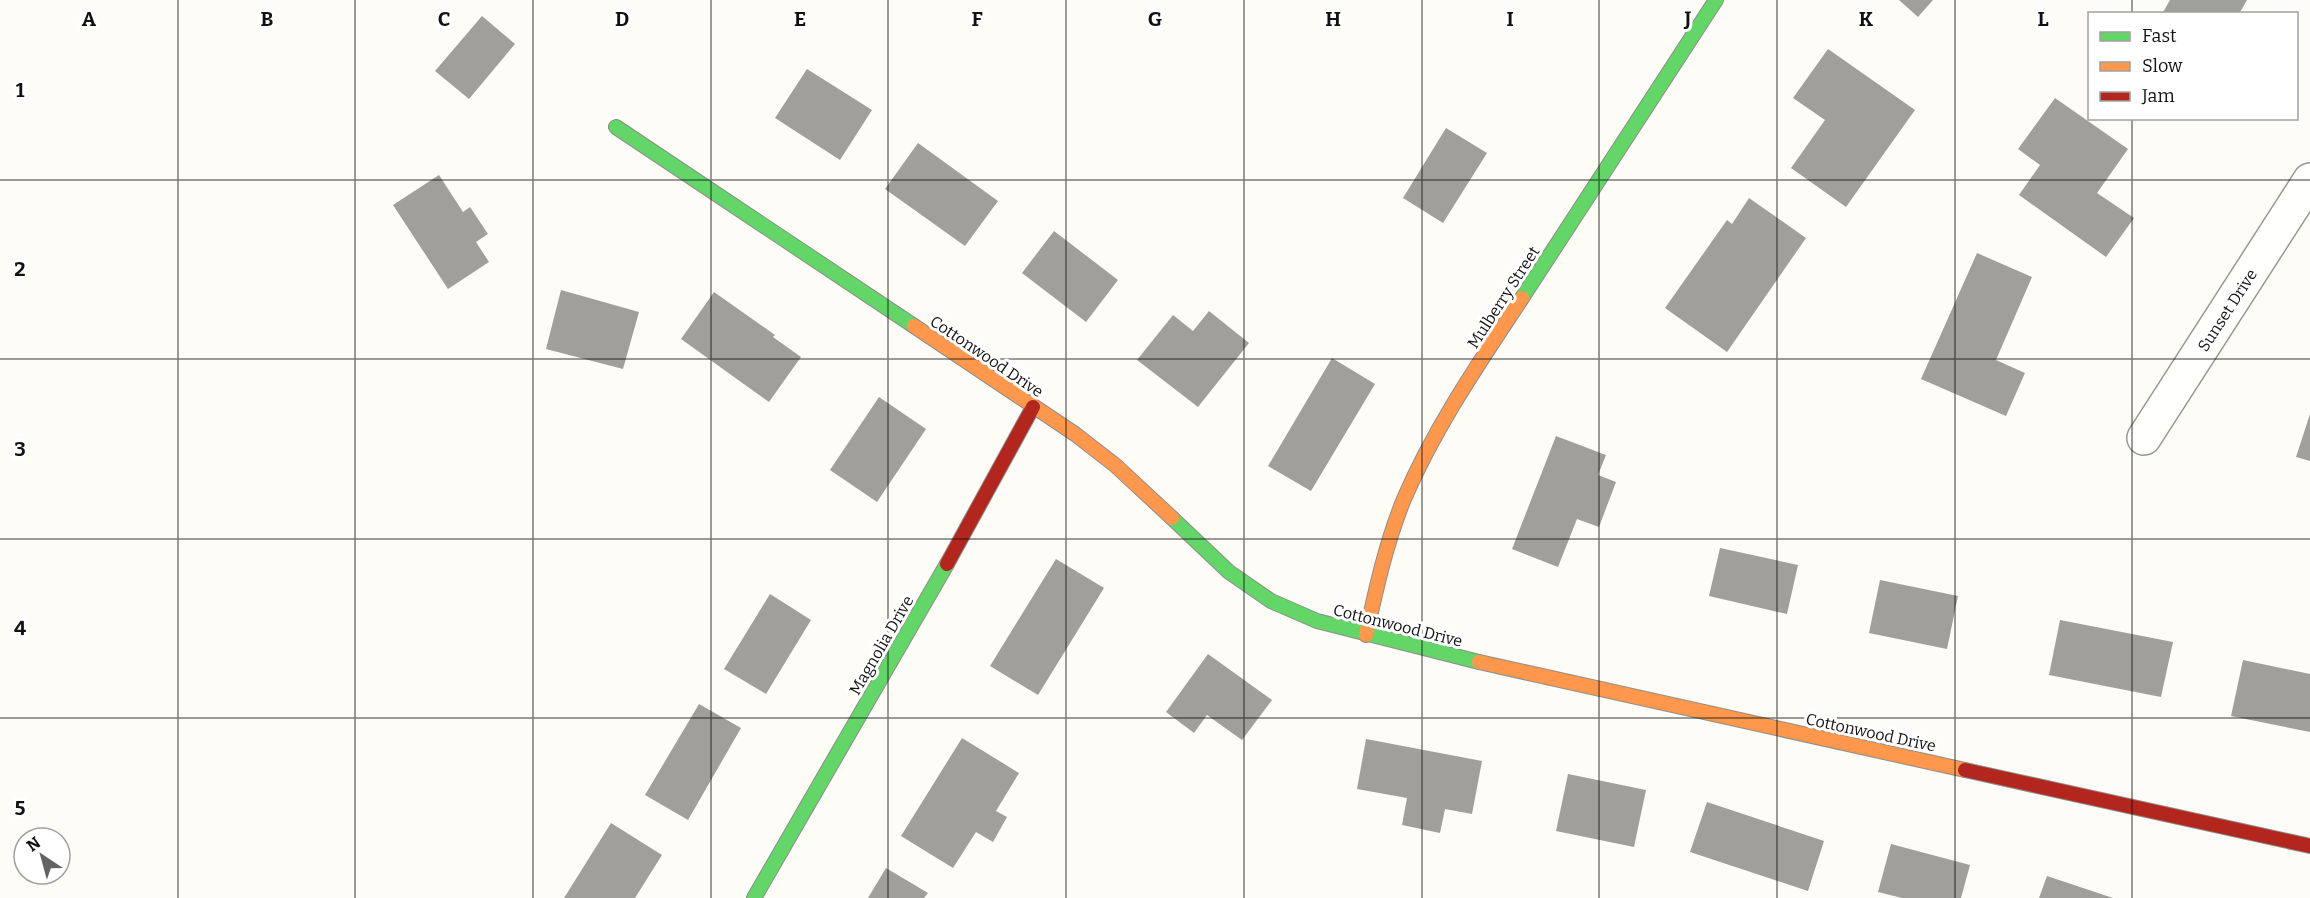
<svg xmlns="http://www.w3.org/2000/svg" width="2310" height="898" viewBox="0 0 2310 898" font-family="Bitter,serif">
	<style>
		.building { fill: #a19f9c }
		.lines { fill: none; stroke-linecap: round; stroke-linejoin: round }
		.street-casing { stroke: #979795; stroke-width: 36 }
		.fast-casing { stroke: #8e8d8b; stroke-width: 16 }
		.slow-casing { stroke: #8e8d8b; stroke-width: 16 }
		.jam-casing { stroke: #8e8d8b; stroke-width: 16 }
		.street { stroke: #fffffe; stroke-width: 33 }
		.fast { stroke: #63d668; stroke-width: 14 }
		.slow { stroke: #ff974d; stroke-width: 14 }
		.jam { stroke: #b3261e; stroke-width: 14 }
		.grid { fill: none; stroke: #111; stroke-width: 1.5; stroke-opacity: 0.55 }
		.labels { text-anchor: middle; stroke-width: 6; stroke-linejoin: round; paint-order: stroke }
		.street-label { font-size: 16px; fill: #111; stroke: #fff }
		.grid-label { font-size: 20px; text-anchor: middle; font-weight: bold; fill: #111; stroke: #fff; stroke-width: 6; stroke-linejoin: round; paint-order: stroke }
	</style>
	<rect width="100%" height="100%" fill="#fdfcf7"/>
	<path class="building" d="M1899,0H1933L1918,17Z
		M2170,0H2247L2239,14H2162Z
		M482,16L515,44L469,99L435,71Z
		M1828,49L1915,110L1846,207L1791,168L1825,120L1793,98Z
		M807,69L872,110L840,160L775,118Z
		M2055,98L2128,149L2097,193L2134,218L2106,257L2019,195L2040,165L2018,149Z
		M1446,128L1487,153L1443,223L1403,198Z
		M918,143L998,201L965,246L885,189Z
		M439,175L463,212L470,207L488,234L476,242L489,262L448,289L393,205Z
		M1749,198L1806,238L1727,352L1665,308L1727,220L1732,224Z
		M1054,231L1118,280L1086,322L1022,273Z
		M1977,253L2032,277L1996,360L2025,373L2006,416L1921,379Z
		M561,290L639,312L623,369L546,349Z
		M714,292L775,335L773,337L801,357L769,402L681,339Z
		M1209,311L1249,343L1198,407L1137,360L1173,315L1193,331Z
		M1332,358L1375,384L1311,491L1268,466Z
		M879,397L926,429L877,502L830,470Z
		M2310,414V461L2296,457Z
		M1556,436L1606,455L1598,475L1616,482L1599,527L1577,519L1558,567L1512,549Z
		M1720,548L1798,565L1787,614L1709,596Z
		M1056,559L1104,588L1038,695L990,666Z
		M1880,580L1958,596L1947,649L1869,633Z
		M770,594L811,620L766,694L724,669Z
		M2060,620L2173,642L2161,697L2049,675Z
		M1208,654L1272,700L1242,740L1207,715L1194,733L1166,712Z
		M2243,660L2310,674V732L2231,716Z
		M699,704L741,728L688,820L645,795Z
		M962,738L1019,773L996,811L1007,817L993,842L976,832L953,868L901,836Z
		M1366,739L1482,761L1472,814L1445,809L1440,833L1402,825L1407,798L1357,789Z
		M1568,774L1646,790L1634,847L1556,831Z
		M1707,802L1824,841L1808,891L1690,852Z
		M611,823L662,855L635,898H564Z
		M1891,844L1970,865L1961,898H1902L1878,892Z
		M886,868L928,893L924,898H868Z
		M2047,876L2113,898H2039Z"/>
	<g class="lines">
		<g class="street-casing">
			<path id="street" d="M2144,438L2310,180"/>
		</g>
		<g class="fast-casing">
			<path id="fast" d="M616,127L914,326
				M1522,298L1716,0
				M1172,518L1229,572L1271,601L1317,621L1479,662
				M754,898L947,564"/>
		</g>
		<g class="slow-casing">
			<path id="slow" d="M914,326L1075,434L1115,465L1172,518
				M1366,635C1376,589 1386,543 1404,499C1435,427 1479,363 1522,298
				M1479,662L1965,770"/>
		</g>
		<g class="jam-casing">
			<path id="jam" d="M947,564L1033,407
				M1965,770L2310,846"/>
		</g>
		<use href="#street" class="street"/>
		<use href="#fast" class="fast"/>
		<use href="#slow" class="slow"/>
		<use href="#jam" class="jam"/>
	</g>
	<path class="grid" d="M178,0V898M355,0V898M533,0V898M711,0V898M888,0V898M1066,0V898M1244,0V898M1422,0V898M1599,0V898M1777,0V898M1955,0V898M2132,0V14M2132,118V898M0,180H2310M0,359H2310M0,539H2310M0,718H2310"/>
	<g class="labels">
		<g class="street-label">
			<text transform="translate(1503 297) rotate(-57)" y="6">Mulberry Street</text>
			<text transform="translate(2227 310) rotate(-57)" y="6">Sunset Drive</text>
			<text transform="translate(987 356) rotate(34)" y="6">Cottonwood Drive</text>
			<text transform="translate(1398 625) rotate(14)" y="6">Cottonwood Drive</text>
			<text transform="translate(881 645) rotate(-60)" y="6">Magnolia Drive</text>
			<text transform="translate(1871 732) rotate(12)" y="6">Cottonwood Drive</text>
		</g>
	</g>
	<g class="grid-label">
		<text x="89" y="26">A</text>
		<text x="267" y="26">B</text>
		<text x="444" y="26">C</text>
		<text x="622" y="26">D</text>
		<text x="800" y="26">E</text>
		<text x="977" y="26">F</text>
		<text x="1155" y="26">G</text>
		<text x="1333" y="26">H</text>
		<text x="1510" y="26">I</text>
		<text x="1688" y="26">J</text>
		<text x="1866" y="26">K</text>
		<text x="2043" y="26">L</text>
		<text x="20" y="97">1</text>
		<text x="20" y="276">2</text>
		<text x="20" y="456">3</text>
		<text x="20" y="635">4</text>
		<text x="20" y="815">5</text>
	</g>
	<rect x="2088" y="12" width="210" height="108" fill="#ffffff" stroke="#a0a0a0" stroke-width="1.5"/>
	<rect x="2100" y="32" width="30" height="9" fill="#63d668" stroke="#a0a0a0" stroke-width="1.5"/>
	<text x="2142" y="42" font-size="18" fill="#111111">Fast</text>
	<rect x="2100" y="62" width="30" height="9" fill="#ff974d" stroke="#a0a0a0" stroke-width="1.5"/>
	<text x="2142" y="72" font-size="18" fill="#111111">Slow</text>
	<rect x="2100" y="92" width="30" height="9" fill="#b3261e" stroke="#a0a0a0" stroke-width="1.5"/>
	<text x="2142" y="102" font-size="18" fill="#111111">Jam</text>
	<g transform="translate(42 856) rotate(324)"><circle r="28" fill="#ffffff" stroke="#a0a0a0" stroke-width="1.5"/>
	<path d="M0-4.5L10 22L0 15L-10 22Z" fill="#646362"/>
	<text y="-9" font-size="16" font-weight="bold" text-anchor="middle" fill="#111111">N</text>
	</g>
</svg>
